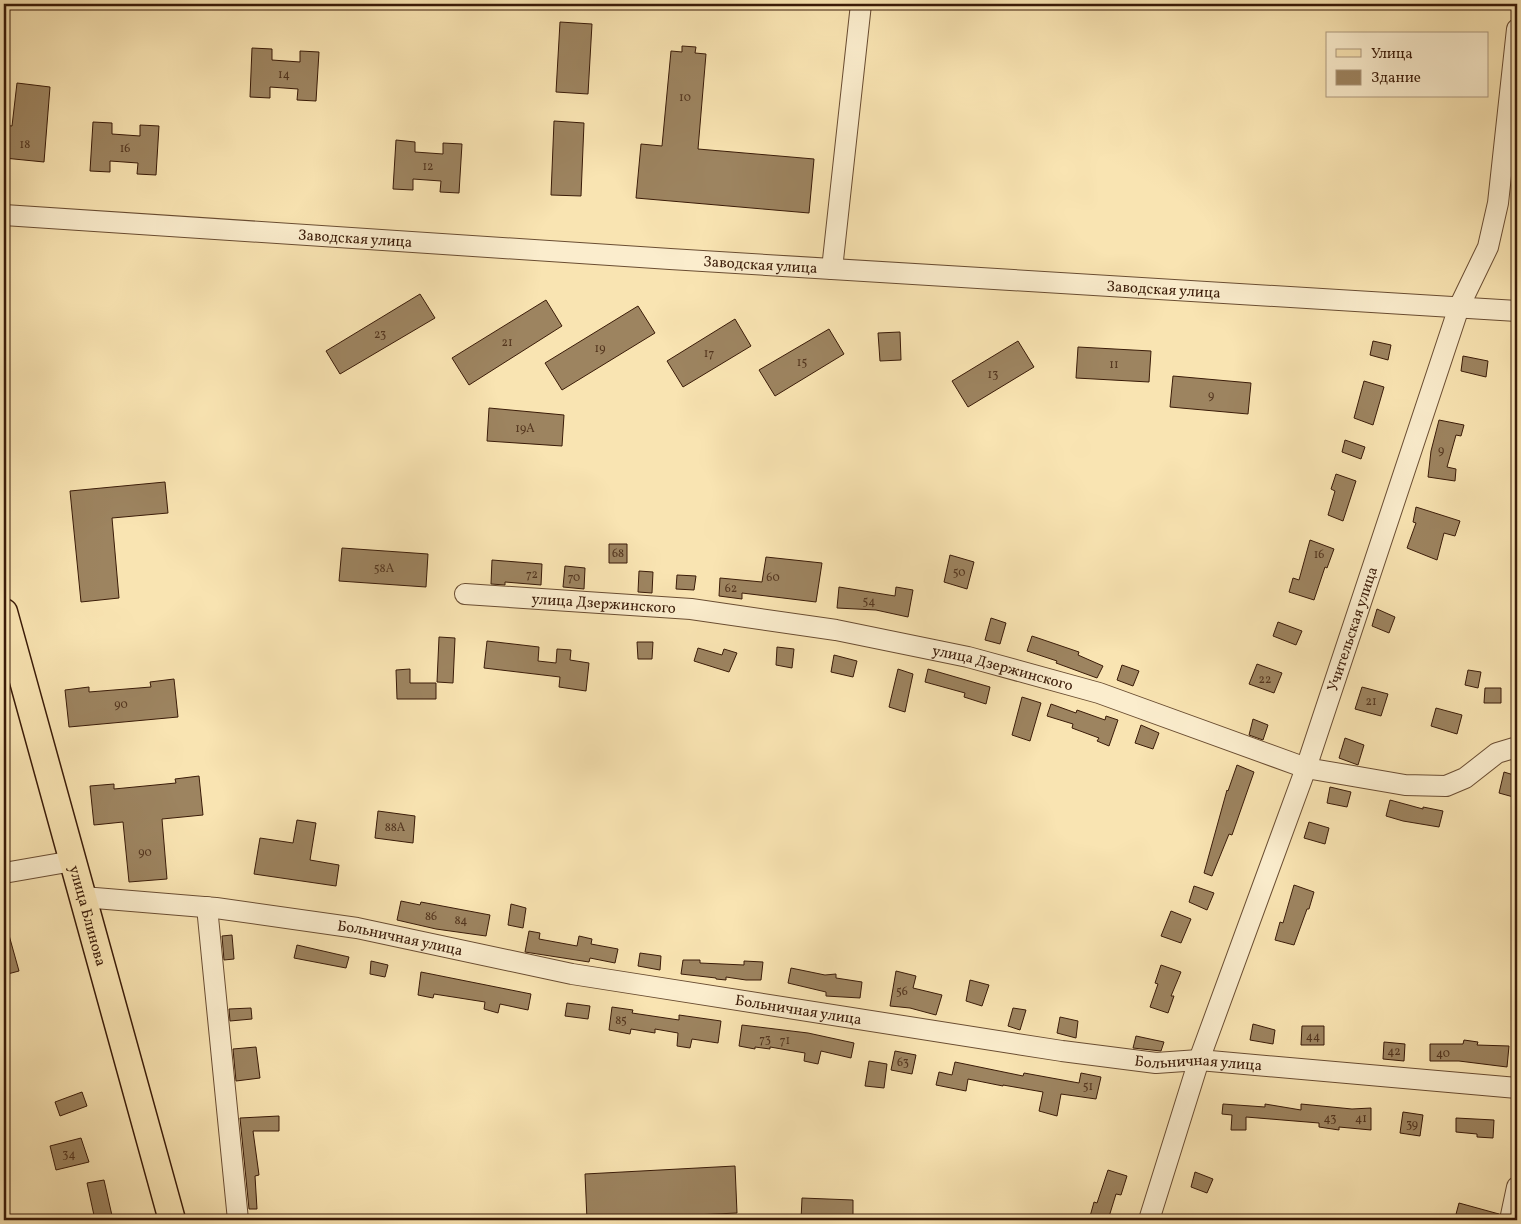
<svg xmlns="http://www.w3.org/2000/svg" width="1521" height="1224" viewBox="0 0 1521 1224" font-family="Vollkorn,serif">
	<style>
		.building { fill: #9d8460; stroke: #3a1b08 }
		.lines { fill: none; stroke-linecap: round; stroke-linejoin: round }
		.minor-casing { stroke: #6a4d32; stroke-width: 22 }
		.major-casing { stroke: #3a1b08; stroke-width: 29 }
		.minor { stroke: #fbedcd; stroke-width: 20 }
		.major { stroke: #f9e4b2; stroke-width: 26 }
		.labels { text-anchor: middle; stroke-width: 5; stroke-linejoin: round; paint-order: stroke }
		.number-label { font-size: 12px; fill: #53351e }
		.street-label { font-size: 15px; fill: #3a1b08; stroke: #fbedcd }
	</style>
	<rect width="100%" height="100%" fill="#f9e4b2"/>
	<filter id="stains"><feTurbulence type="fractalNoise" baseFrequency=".004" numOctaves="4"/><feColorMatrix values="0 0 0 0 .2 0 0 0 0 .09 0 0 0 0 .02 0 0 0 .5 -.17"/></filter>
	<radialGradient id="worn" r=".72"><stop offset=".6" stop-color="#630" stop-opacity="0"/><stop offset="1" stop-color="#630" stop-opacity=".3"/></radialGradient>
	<path class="building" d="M560,22L592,24L588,94L556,92Z
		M682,46L696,47L695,53L706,54L698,149L814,159L809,213L636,198L641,144L662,146L671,51L682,52Z
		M252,48L272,49V60L300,62V51L319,52L316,101L297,100L298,89L270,87V98L250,97Z
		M17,83L50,87L44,162L4,158V125L12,126Z
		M554,121L584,123L581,196L551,195Z
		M93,122L112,123V134L140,136V125L159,126L156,175L137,174L138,163L110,161V172L90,171Z
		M396,140L415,142V152L443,154V143L462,144L459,193L440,192L441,181L413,179V190L393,189Z
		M420,294L435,318L340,374L326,351Z
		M546,300L562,326L469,385L452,358Z
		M638,306L655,333L562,390L545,363Z
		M735,319L751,346L683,387L667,361Z
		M829,329L844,354L775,396L759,370Z
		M900,332L901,360L880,361L878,333Z
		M1018,341L1034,367L968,407L952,381Z
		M1373,341L1391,345L1388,360L1370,355Z
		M1078,347L1151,351L1149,382L1076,378Z
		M1463,356L1488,361L1486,377L1461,371Z
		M1173,376L1251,383L1248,414L1170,407Z
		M1364,381L1384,387L1373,425L1354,418Z
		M489,408L564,415L562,446L487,441Z
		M1439,420L1464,425L1461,436L1456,435L1447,467L1456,469L1455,481L1428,477L1431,451Z
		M1345,440L1365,447L1361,459L1342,452Z
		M1336,474L1356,481L1343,521L1328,515L1335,491L1331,489Z
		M165,482L168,513L112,518L119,598L81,602L70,491Z
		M1416,507L1460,521L1455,536L1444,533L1437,560L1407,548L1416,523L1413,522Z
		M1310,540L1334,549L1327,568L1325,567L1314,600L1289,592L1293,578L1299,580Z
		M609,544H627V563H609Z
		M342,548L428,554L426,587L339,581Z
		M950,555L974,562L967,589L944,582Z
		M766,557L822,563L816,602L742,593V599L719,596L720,578L762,582Z
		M492,560L542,564L541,585L505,582V585L491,584Z
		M565,566L585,568L584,589L563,587Z
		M639,571L653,572L652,593L638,592Z
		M677,575L696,576L694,590L676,589Z
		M839,587L895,596L896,587L913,590L908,617L876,610L837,608Z
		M1377,609L1395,617L1389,633L1372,626Z
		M991,618L1006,623L1000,644L985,640Z
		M1278,622L1302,631L1296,645L1273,636Z
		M1032,636L1079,652L1078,655L1103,666L1097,678L1056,663L1057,661L1027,651Z
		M439,637L455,638L453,683L437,682Z
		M487,641L539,647L538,661L556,663L557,649L571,650L570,660L589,663L586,691L559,687L560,677L484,668Z
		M637,642H653L652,659H638Z
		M777,647L794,649L792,668L776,665Z
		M698,648L722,655L724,649L737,653L729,672L694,661Z
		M834,655L857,661L853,677L831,672Z
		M1257,664L1282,673L1274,693L1249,684Z
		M1122,665L1139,671L1133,686L1117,680Z
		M410,669V683H436V699H397L396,670Z
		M898,669L913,674L905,712L889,707Z
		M928,669L990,687L986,704L964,697L965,693L925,682Z
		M1468,670L1481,672L1478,688L1465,685Z
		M174,679L178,717L69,727L65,690L89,687V692L151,687L150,682Z
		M1362,687L1388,694L1381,716L1355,709Z
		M1485,688H1501V703H1484Z
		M1022,697L1041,703L1030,741L1012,735Z
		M1051,704L1076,713L1077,710L1105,720L1106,716L1118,720L1109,746L1097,741L1099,738L1072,728L1073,724L1047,716Z
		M1436,708L1462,715L1457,734L1431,726Z
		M1253,719L1268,725L1263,740L1249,735Z
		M1141,725L1159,733L1153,749L1135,743Z
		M1345,738L1364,745L1358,765L1339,758Z
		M1237,765L1254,772L1232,835L1229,834L1212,876L1204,873L1227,790L1228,791Z
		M1504,772L1517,776V798L1499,793Z
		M199,776L203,815L162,819L167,879L129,882L123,822L94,825L90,786L114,784V789L176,783L175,779Z
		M1330,787L1351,792L1347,807L1327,803Z
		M1390,800L1423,809V807L1443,811L1439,827L1403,821L1386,816Z
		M378,811L415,816L413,843L375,838Z
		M297,820L316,823L310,860L339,865L336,886L254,874L260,838L293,843Z
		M1309,822L1329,828L1325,844L1304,838Z
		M1294,885L1314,892L1309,909H1307L1294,945L1275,940L1280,922L1283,923Z
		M1194,886L1214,893L1207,910L1189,902Z
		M401,901L420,905L421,902L490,915L486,936L436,929L397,920Z
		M511,904L526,908L523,928L508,925Z
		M1171,911L1191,919L1181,943L1161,936Z
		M7,928L19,971L4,975V929Z
		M529,931L540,933L539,939L577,946L579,936L592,939L591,944L618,949L615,963L590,958L589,962L525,952Z
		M232,935L234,959L224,960L222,936Z
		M297,945L349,957L346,968L294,958Z
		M640,953L661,956L660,970L638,966Z
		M683,960H700V963L744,965V961L763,962L761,980H746L726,977V980L716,979V978L681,974Z
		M371,961L388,965L385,977L370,974Z
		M1161,965L1181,972L1171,996H1174L1168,1013L1150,1007L1158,984L1155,983Z
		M791,968L825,975L836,974V978L862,982L860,998L826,996V992L788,983Z
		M896,971L916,976L913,988L942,995L936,1015L910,1008L890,1006Z
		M421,972L531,994L528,1010L500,1004L498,1013L484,1009L485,1002L434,994L433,998L418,995Z
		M970,980L989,985L982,1006L966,1001Z
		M567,1003L590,1006L588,1019L565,1016Z
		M612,1007L633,1010L632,1013L679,1020V1015L721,1021L718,1043L692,1039L690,1048L677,1046L678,1033L655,1029V1033L631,1029L630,1034L609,1030Z
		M251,1008L252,1019L230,1021L229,1009Z
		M1013,1008L1026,1010L1020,1030L1008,1026Z
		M1060,1017L1078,1021L1076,1038L1057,1033Z
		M1253,1024L1275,1030L1273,1044L1250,1040Z
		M742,1025L808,1033L854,1043L851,1058L821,1051L818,1064L804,1061L805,1053L770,1047V1049L755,1047V1049L739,1046Z
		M1302,1026H1324V1045H1301Z
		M1136,1036L1164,1042L1161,1051L1133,1048Z
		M1464,1040L1478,1042L1477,1045L1509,1046L1507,1067L1459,1061H1430V1044H1463Z
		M1384,1042L1405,1044L1404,1061L1383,1059Z
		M256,1047L260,1078L236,1081L233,1049Z
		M895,1051L916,1055L912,1074L891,1070Z
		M869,1061L887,1064L884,1088L865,1086Z
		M955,1062L1023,1076L1024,1073L1079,1083L1081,1073L1101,1077L1096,1099L1061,1094L1057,1116L1039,1111L1043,1092L1003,1085V1086L968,1079L966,1091L936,1085L939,1072L952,1075Z
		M82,1092L87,1106L60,1116L55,1102Z
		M1223,1104L1265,1107V1104L1301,1110V1104L1352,1109L1371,1108V1130L1339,1127V1130L1319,1127V1123L1246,1117V1130H1231L1232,1115L1222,1114Z
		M1403,1112L1423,1115L1420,1136L1400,1133Z
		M279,1116V1131H253L259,1175L255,1176L257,1209H249L240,1118Z
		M1456,1118L1494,1120L1493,1138L1477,1137V1134L1456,1132Z
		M81,1138L89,1162L56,1170L50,1146Z
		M735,1166L737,1213L587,1220L585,1174Z
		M1108,1170L1127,1176L1121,1195L1116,1194L1108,1220H1089L1094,1202L1097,1203Z
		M1195,1172L1213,1179L1207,1193L1191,1187Z
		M104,1180L113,1220H95L87,1183Z
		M802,1198L853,1200V1220H801Z
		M1459,1203L1499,1214L1498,1220H1466L1455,1218Z"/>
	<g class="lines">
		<g class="minor-casing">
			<g id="minor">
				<path id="s1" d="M4,215L670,259L1517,311"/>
				<path d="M832,269L861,4"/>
				<path id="s2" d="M465,594L691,609L836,630L968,657L1099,693L1306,768L1405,785L1446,786L1465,778L1497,753L1517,747"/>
				<path d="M4,873L73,861"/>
				<path id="s3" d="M83,897L216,908L357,928L572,974L1062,1051L1156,1063L1199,1060L1517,1088"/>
				<path d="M207,907L238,1220"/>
				<path id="s4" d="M1149,1220L1199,1060L1306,768L1459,307L1488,247L1498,203L1517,29"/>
				<path d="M1510,1220L1517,1187"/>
			</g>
		</g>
		<g class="major-casing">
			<g id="major">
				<path id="s5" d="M4,612L172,1220"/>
			</g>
		</g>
		<use href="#minor" class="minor"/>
		<use href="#major" class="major"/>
	</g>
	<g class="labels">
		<g class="number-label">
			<text x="284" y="78">14</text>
			<text x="685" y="101">10</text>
			<text x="25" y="148">18</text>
			<text x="125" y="152">16</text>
			<text x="428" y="170">12</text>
			<text x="380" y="338">23</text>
			<text x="507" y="346">21</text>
			<text x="600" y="352">19</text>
			<text x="709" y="357">17</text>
			<text x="802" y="366">15</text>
			<text x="1114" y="368">11</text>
			<text x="993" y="378">13</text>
			<text x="1211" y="399">9</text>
			<text x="525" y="432">19А</text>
			<text x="1441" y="454">9</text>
			<text x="618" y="557">68</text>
			<text x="1319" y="558">16</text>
			<text x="384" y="572">58А</text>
			<text x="959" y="576">50</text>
			<text x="532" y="578">72</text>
			<text x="574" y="581">70</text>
			<text x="773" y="581">60</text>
			<text x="731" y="592">62</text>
			<text x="869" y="605">54</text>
			<text x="1265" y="683">22</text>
			<text x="1371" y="705">21</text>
			<text x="121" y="708">90</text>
			<text x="395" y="831">88А</text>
			<text x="145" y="856">90</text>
			<text x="431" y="920">86</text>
			<text x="461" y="924">84</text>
			<text x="902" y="995">56</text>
			<text x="621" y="1024">85</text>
			<text x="1313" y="1040">44</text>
			<text x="765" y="1043">73</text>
			<text x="785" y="1044">71</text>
			<text x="1394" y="1055">42</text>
			<text x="1443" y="1057">40</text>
			<text x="903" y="1066">63</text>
			<text x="1088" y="1090">51</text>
			<text x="1330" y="1122">43</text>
			<text x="1361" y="1122">41</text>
			<text x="1412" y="1128">39</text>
			<text x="69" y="1158">34</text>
		</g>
		<g class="street-label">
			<text dy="5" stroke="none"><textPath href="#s1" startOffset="352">Заводская улица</textPath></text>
			<text dy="5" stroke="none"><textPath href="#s1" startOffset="758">Заводская улица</textPath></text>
			<text dy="5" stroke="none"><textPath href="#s1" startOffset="1162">Заводская улица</textPath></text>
			<text dy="5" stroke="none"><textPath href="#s2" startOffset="139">улица Дзержинского</textPath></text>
			<text dy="5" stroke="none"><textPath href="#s4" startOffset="625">Учительская улица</textPath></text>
			<text dy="5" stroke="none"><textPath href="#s2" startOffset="544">улица Дзержинского</textPath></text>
			<text dy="5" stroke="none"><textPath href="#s5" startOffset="315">улица Блинова</textPath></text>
			<text dy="5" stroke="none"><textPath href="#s3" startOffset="320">Больничная улица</textPath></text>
			<text dy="5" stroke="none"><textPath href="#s3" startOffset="725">Больничная улица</textPath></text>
			<text dy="5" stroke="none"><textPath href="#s3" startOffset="1129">Больничная улица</textPath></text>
		</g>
	</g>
	<rect width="1521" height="1224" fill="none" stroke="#f9e4b2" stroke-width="20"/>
	<rect x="5" y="5" width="1511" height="1214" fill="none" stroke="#3a1b08" stroke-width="2.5"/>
	<rect x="10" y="10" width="1501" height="1204" fill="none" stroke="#3a1b08"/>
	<rect x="1326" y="32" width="162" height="65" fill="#fbedcd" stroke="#ae997e"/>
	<rect x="1336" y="49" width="25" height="8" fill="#f9e4b2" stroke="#ae997e"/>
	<text x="1371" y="58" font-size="15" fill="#3a1b08">Улица</text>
	<rect x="1336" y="70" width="25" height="15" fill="#9d8460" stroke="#ae997e"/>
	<text x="1371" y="82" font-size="15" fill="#3a1b08">Здание</text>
	<rect width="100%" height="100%" filter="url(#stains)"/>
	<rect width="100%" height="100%" fill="url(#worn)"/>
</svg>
